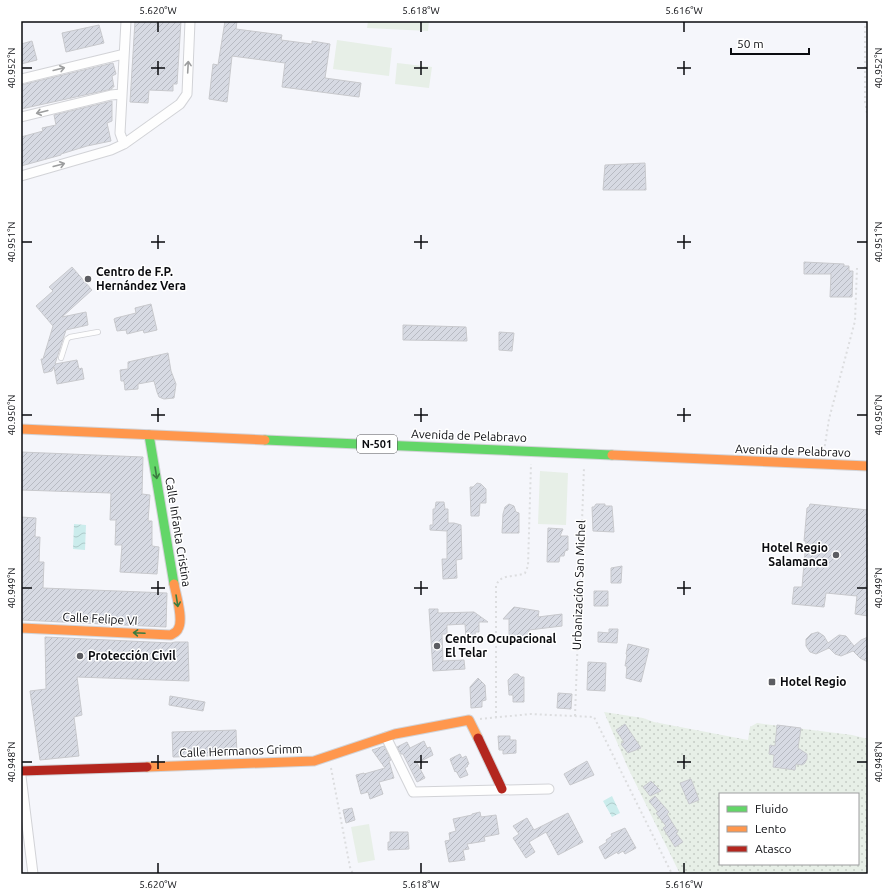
<svg xmlns="http://www.w3.org/2000/svg" width="889" height="895" viewBox="0 0 889 895" font-family="Ubuntu,sans-serif">
	<style>
		.park { fill: url(#park-dots); fill-rule: evenodd }
		.garden { fill: #e7efe7 }
		.water { fill: url(#water-waves) }
		.building { fill: url(#building-hatch); stroke: #c8c9cd }
		.lines { fill: none; stroke-linecap: round; stroke-linejoin: round }
		.lane-casing { stroke: #d2d3d7; stroke-width: 6 }
		.street-casing { stroke: #d2d3d7; stroke-width: 11 }
		.fast-casing { stroke: #d2d3d7; stroke-width: 11 }
		.slow-casing { stroke: #d2d3d7; stroke-width: 11 }
		.jam-casing { stroke: #d2d3d7; stroke-width: 11 }
		.path { stroke: #dcdddf; stroke-width: 2; stroke-dasharray: 2 3; stroke-linecap: butt }
		.lane { stroke: #fefefe; stroke-width: 4.5 }
		.street { stroke: #fefefe; stroke-width: 9 }
		.fast { stroke: #63d668; stroke-width: 9 }
		.slow { stroke: #ff974d; stroke-width: 9 }
		.jam { stroke: #b3261e; stroke-width: 9 }
		.oneway { stroke: #9c9d9e }
		.oneway2 { stroke: #3b7b40 }
		.ticks { fill: none; stroke: #0a0b0f; stroke-width: 1.5 }
		.poi-dot { fill: #5c5d62; stroke: #fff; stroke-width: 1.5 }
		.labels { text-anchor: middle; stroke-width: 3; stroke-linejoin: round; paint-order: stroke }
		.shield { fill: #fff; stroke: #545457; stroke-width: 1 }
		.shield-label { font-size: 11px; font-weight: bold; fill: #0a0b0f }
		.poi-label { font-size: 12px; font-weight: bold; fill: #0a0b0f; stroke: #fff; text-anchor: start }
		.street-label { font-size: 12px; fill: #0a0b0f; stroke: #fff }
		.neatline { fill: none; stroke: #0a0b0f; stroke-width: 1.5 }
		.ticks-label { font-size: 10px; text-anchor: middle; fill: #0a0b0f }
	</style>
	<defs>
		<pattern id="park-dots" width="8" height="8" patternUnits="userSpaceOnUse"><rect width="8" height="8" fill="#e7efe7"/><path d="M2 2h.1M6 6h.1" fill="none" stroke="#c5ccc5" stroke-width="1.8" stroke-linecap="round"/></pattern>
		<pattern id="water-waves" width="16" height="10" patternUnits="userSpaceOnUse"><rect width="16" height="10" fill="#cbecec"/><path d="M0 5q4-4 8 0t8 0" fill="none" stroke="#adc9c9"/></pattern>
		<pattern id="building-hatch" width="6" height="6" patternUnits="userSpaceOnUse"><rect width="6" height="6" fill="#d7dae3"/><path d="M-1 1l2-2M0 6l6-6M5 7l2-2" fill="none" stroke="#b7bac2"/></pattern>
	</defs>
	<rect width="100%" height="100%" fill="#f5f6fb"/>
	<path class="park" d="M604,712L643,718L654,722L748,740L750,727L757,723L852,735L868,739V874H680L628,768ZM720,794H858V864H720Z"/>
	<path class="garden" d="M368,21H429L428,31L367,28Z
		M337,40L392,48L389,76L333,69Z
		M397,63L432,67L429,88L395,84Z
		M540,471L568,473L566,525L538,524Z
		M369,824L375,860L358,863L351,827Z"/>
	<path class="water" d="M74,524L86,525L85,550L73,549Z
		M612,796L620,813L612,817L603,801Z"/>
	<path class="building" d="M135,21H181L177,84H173V91L149,90L148,103L130,102Z
		M225,21H237L236,29L282,35L281,40L312,44V41L330,44L325,78L361,83L359,97L282,87L285,63L232,56L227,102L209,99L213,64L218,65Z
		M99,25L104,43L66,52L62,33Z
		M32,41L37,60L21,64V44Z
		M113,63L116,74L112,76L114,87H112V89L21,109V85Z
		M112,101V121L107,123L111,141L87,146L61,154V155L21,166V137L43,131L42,128L56,125L54,115Z
		M645,163L646,190H603L605,165Z
		M804,262L844,264V266H849V271H853L852,297H830L831,274H804Z
		M72,267L92,290L62,317L86,312L88,325L66,330L55,364L77,360L79,369L82,368L84,379L57,384L54,367L52,371L44,373L41,359H43L53,326L36,306L53,291L49,287Z
		M151,304L157,330L144,333L143,330L127,334L126,330L117,331L114,319L116,318L136,313L135,308Z
		M403,325L466,327L467,341L403,340Z
		M499,332L514,333L512,351L499,350Z
		M168,353L171,371L176,384L174,398L164,399L159,397L157,392L154,381L138,384V389L125,390L124,381H121L120,370L128,369V362Z
		M21,452L143,457L142,494L150,495L148,521H152V546L159,547L157,574L120,572L122,545H115L116,520H110L111,493L21,490Z
		M477,483L481,484L486,489V503H480L479,516H471L470,487H473Z
		M436,502H444L445,509H448V523H454L461,525L462,559L456,560L457,578L443,579L442,559H447V531L430,530V525H433V509H435Z
		M509,504L514,506L516,512L519,513V533H502L503,514L505,507Z
		M596,504H605V506H612L614,532L593,531L592,507H594Z
		M810,504L868,510V616L855,614L857,596L826,593L824,607L792,604L794,587H802L806,541H804L807,508L809,507Z
		M21,517L36,518L35,537H40L39,562H44L43,588L167,593L166,627L21,620Z
		M548,528L563,529L560,536H568V550L565,551L564,556H560L559,562H547Z
		M622,566L621,583H611V568Z
		M594,591H608V606H594Z
		M514,607L539,611L538,617L562,614V626L529,630L528,642L509,641V619H503Z
		M429,609H438V613L474,612L488,622H479V632H475L476,638H466L465,624L447,625V634H442L443,661L464,660L465,669L433,671Z
		M609,629H618L617,643L598,642V632L609,633Z
		M818,632L824,636L828,643L839,635L846,636L854,646L861,640L868,637V662L860,658L853,651L841,656L835,654L829,648L816,654L810,652L806,646V639L811,634Z
		M45,637L171,643L175,642H188L189,681L77,677L82,715L74,717L79,756L40,760L30,691L46,689Z
		M628,644L649,649L641,682L626,678L627,666H625L627,655L626,654Z
		M588,662L606,663L605,691L587,690Z
		M514,674H518L521,677H524V702H513V695H509L508,680Z
		M478,678L485,685L486,700L482,701V707L471,708L470,687Z
		M558,693L572,694L571,709L557,708Z
		M170,696L205,702L203,711L169,705Z
		M625,724L641,748L628,753L621,744L624,742L616,730Z
		M777,725L801,728L798,748L807,754V759L805,763L802,765L796,764L795,770L773,767L774,755L769,754L770,745L775,746Z
		M236,730L237,755L173,757L172,732Z
		M498,736H510V740H516V753L503,754V750H499Z
		M424,741L427,748L430,747L433,755L417,763L425,778L417,782L403,754H401L397,747L407,742L410,748Z
		M384,746L391,760L389,761L394,778L379,782L383,794L370,799L368,792L361,794L356,775L364,773V774L385,768L372,750Z
		M460,754L462,758L466,756L469,764L467,765L468,766L465,768L468,775L460,778L456,771L455,772L450,759Z
		M587,761L594,775L570,785L564,774Z
		M691,779L699,800L689,804L680,783Z
		M651,781L661,791L650,796L643,787Z
		M655,796L669,812L667,814L678,832L676,833L683,842L675,847L663,828L666,826L656,813L658,812L649,801Z
		M352,808L355,820L346,823L343,810Z
		M480,812L481,817L496,815L499,834L484,837L485,841L467,844L469,849L463,850L465,860L449,862L445,841L450,840L449,833L456,831L453,819L472,815V814Z
		M568,813L583,842L558,855L546,832L529,842L535,852L526,858L513,838L519,834L513,826L527,818L534,830Z
		M625,828L636,848L625,854L623,851L618,854L617,852L605,859L599,847L607,842L606,840L612,836L611,834Z
		M390,832H408L409,849L388,850V842H390Z"/>
	<g class="lines">
		<g class="lane-casing">
			<path id="lane" d="M61,358L67,339L70,337L98,332"/>
		</g>
		<g class="street-casing">
			<path id="street" d="M21,79L124,54
				M21,117L111,95L121,94
				M124,144L120,133L126,21
				M21,176L111,150L124,144L180,104L187,94L190,21
				M386,737L413,792L549,789
				M21,776L33,874"/>
		</g>
		<g class="fast-casing">
			<path id="fast" d="M149,435L174,584
				M265,440L612,455"/>
		</g>
		<g class="slow-casing">
			<path id="slow" d="M21,429L265,440
				M612,455L868,466
				M21,628L171,635C174,633 177,632 178,629C184,620 176,595 174,584
				M147,767L314,761L395,734L469,720L478,738"/>
		</g>
		<g class="jam-casing">
			<path id="jam" d="M478,738L502,789
				M21,771L147,767"/>
		</g>
		<path class="path" d="M865,21V102L868,119
			M824,451L829,419L855,321L857,268
			M575,716L584,467
			M496,718V586C500,573 515,578 525,573L528,566L531,464
			M480,719L531,714L594,717L672,874
			M331,768L350,867L353,874"/>
		<use href="#lane" class="lane"/>
		<use href="#street" class="street"/>
		<use href="#fast" class="fast"/>
		<use href="#slow" class="slow"/>
		<use href="#jam" class="jam"/>
	</g>
	<defs><path id="oneway-shaft" d="M-6 0H5M1.5-3L5.5 0L1.5 3" fill="none" stroke-width="1.6" stroke-linecap="round" stroke-linejoin="round"/></defs>
	<g class="oneway">
		<use href="#oneway-shaft" transform="translate(188 67) rotate(-87)"/>
		<use href="#oneway-shaft" transform="translate(59 69) rotate(-14)"/>
		<use href="#oneway-shaft" transform="translate(42 112) rotate(166)"/>
		<use href="#oneway-shaft" transform="translate(59 165) rotate(-15)"/>
	</g>
	<g class="oneway2">
		<use href="#oneway-shaft" transform="translate(156 473) rotate(81)"/>
		<use href="#oneway-shaft" transform="translate(177 601) rotate(81)"/>
		<use href="#oneway-shaft" transform="translate(139 633) rotate(-177)"/>
	</g>
	<path class="ticks" d="M158,22V32M421,22V32M684,22V32M158,61V75M421,61V75M684,61V75M22,68H32M151,68H165M414,68H428M677,68H691M857,68H867M158,235V249M421,235V249M684,235V249M22,242H32M151,242H165M414,242H428M677,242H691M857,242H867M158,408V422M421,408V422M684,408V422M22,415H32M151,415H165M414,415H428M677,415H691M857,415H867M158,581V595M421,581V595M684,581V595M22,588H32M151,588H165M414,588H428M677,588H691M857,588H867M158,755V769M421,755V769M684,755V769M22,762H32M151,762H165M414,762H428M677,762H691M857,762H867M158,863V873M421,863V873M684,863V873"/>
	<g class="poi-dot">
		<circle cx="88" cy="279" r="4"/>
		<circle cx="836" cy="555" r="4"/>
		<circle cx="437" cy="646" r="4"/>
		<circle cx="80" cy="656" r="4"/>
		<rect x="768" y="678" width="8" height="8" rx="2"/>
	</g>
	<g class="labels">
		<rect class="shield" x="357" y="435" width="40" height="18" rx="3"/>
		<g class="shield-label">
			<text x="377" y="448">N-501</text>
		</g>
		<g class="poi-label">
			<text x="96" y="276">Centro de F.P.<tspan x="96" dy="14">Hernández Vera</tspan></text>
			<text x="828" y="552" text-anchor="end">Hotel Regio<tspan x="828" dy="14">Salamanca</tspan></text>
			<text x="445" y="643">Centro Ocupacional<tspan x="445" dy="14">El Telar</tspan></text>
			<text x="88" y="660">Protección Civil</text>
			<text x="780" y="686">Hotel Regio</text>
		</g>
		<g class="street-label">
			<text transform="translate(469 436) rotate(2)" y="4">Avenida de Pelabravo</text>
			<text transform="translate(793 451) rotate(2)" y="4">Avenida de Pelabravo</text>
			<text transform="translate(178 532) rotate(81)" y="4">Calle Infanta Cristina</text>
			<text transform="translate(579 585) rotate(-88)" y="4">Urbanización San Michel</text>
			<text transform="translate(100 619) rotate(3)" y="4">Calle Felipe VI</text>
			<text transform="translate(241 751) rotate(-2)" y="4">Calle Hermanos Grimm</text>
		</g>
	</g>
	<rect width="889" height="895" fill="none" stroke="#ffffff" stroke-width="44"/>
	<rect x="719" y="793" width="140" height="72" fill="#ffffff" stroke="#9d9d9f"/>
	<rect x="727" y="806" width="20" height="6" fill="#63d668" stroke="#9d9d9f"/>
	<text x="755" y="813" font-size="12" fill="#0a0b0f">Fluido</text>
	<rect x="727" y="826" width="20" height="6" fill="#ff974d" stroke="#9d9d9f"/>
	<text x="755" y="833" font-size="12" fill="#0a0b0f">Lento</text>
	<rect x="727" y="846" width="20" height="6" fill="#b3261e" stroke="#9d9d9f"/>
	<text x="755" y="853" font-size="12" fill="#0a0b0f">Atasco</text>
	<path d="M731 48v6h78v-6" fill="none" stroke="#0a0b0f" stroke-width="2"/>
	<text x="737" y="48" font-size="12" fill="#0a0b0f" stroke="#ffffff" stroke-width="3" paint-order="stroke">50 m</text>
	<rect x="22" y="22" width="845" height="851" class="neatline"/>
	<g class="ticks-label">
		<text x="158" y="14">5.620°W</text>
		<text x="421" y="14">5.618°W</text>
		<text x="684" y="14">5.616°W</text>
		<text transform="translate(11 68) rotate(-90)" y="4">40.952°N</text>
		<text transform="translate(878 68) rotate(-90)" y="4">40.952°N</text>
		<text transform="translate(11 242) rotate(-90)" y="4">40.951°N</text>
		<text transform="translate(878 242) rotate(-90)" y="4">40.951°N</text>
		<text transform="translate(11 415) rotate(-90)" y="4">40.950°N</text>
		<text transform="translate(878 415) rotate(-90)" y="4">40.950°N</text>
		<text transform="translate(11 588) rotate(-90)" y="4">40.949°N</text>
		<text transform="translate(878 588) rotate(-90)" y="4">40.949°N</text>
		<text transform="translate(11 762) rotate(-90)" y="4">40.948°N</text>
		<text transform="translate(878 762) rotate(-90)" y="4">40.948°N</text>
		<text x="158" y="888">5.620°W</text>
		<text x="421" y="888">5.618°W</text>
		<text x="684" y="888">5.616°W</text>
	</g>
</svg>
